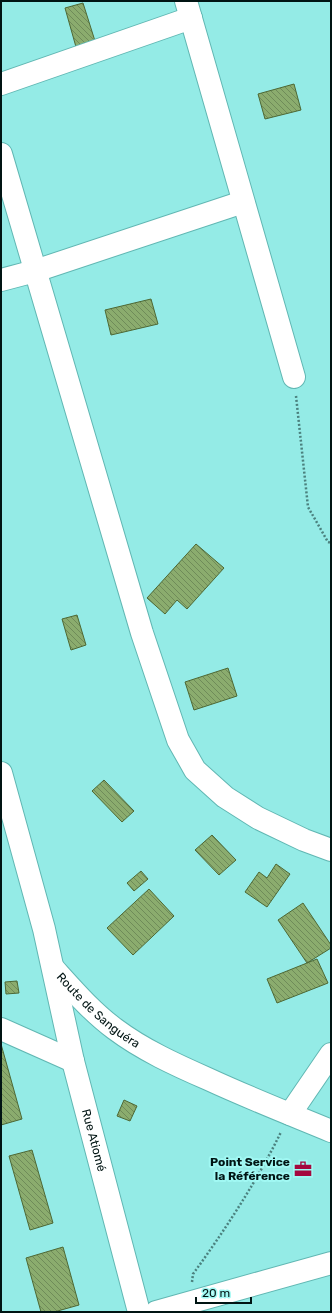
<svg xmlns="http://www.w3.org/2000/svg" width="332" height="1313" viewBox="0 0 332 1313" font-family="Rubik,sans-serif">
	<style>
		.building { fill: url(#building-back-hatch); stroke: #4d6834 }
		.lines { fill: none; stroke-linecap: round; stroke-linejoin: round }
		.minor-casing { stroke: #61b7b3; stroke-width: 24 }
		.path { stroke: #4b817e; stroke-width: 2.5; stroke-dasharray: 2 2; stroke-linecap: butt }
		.minor { stroke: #fff; stroke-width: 22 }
		.labels { text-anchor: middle; stroke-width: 4; stroke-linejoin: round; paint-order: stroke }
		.street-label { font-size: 12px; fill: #001413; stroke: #a1f8f3 }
		.poi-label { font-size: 12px; font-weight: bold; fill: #001413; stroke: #a1f8f3; text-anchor: end }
	</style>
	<defs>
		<pattern id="building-back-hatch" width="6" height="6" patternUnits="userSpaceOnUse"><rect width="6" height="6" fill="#8bac6e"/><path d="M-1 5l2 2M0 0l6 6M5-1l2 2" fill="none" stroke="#6f8b59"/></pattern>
	</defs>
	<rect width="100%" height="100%" fill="#94ebe6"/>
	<path class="building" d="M83,3L95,41L76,47L65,8Z
		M294,84L301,110L265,119L258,94Z
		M151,299L158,324L111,335L105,310Z
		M196,544L224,568L187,609L177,600L165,614L147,598Z
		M77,615L86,645L71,650L62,619Z
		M228,668L237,696L194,710L185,682Z
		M104,780L134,811L122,822L92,791Z
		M212,835L236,860L219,875L195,850Z
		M276,864L290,874L267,907L245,892L259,872L267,878Z
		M141,871L148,879L134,891L127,883Z
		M149,889L174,916L133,955L107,928Z
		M303,903L331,945V948L307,963L278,920Z
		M317,959L328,983L277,1003L267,979Z
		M17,981L19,993L6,994L5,982Z
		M1,1044L22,1119L1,1125Z
		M124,1100L137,1106L130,1121L117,1116Z
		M32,1150L53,1223L30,1230L9,1156Z
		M63,1247L79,1305L54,1312H41L26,1258Z"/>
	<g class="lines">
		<g class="minor-casing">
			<g id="minor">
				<path d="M186,1L294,377"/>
				<path d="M1,84L191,18"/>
				<path d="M1,154L142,633L178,740L195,770L225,797L258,818L304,840L331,850"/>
				<path d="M1,280L35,271L243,202"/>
				<path id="s1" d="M1,773L44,929L73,1061L139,1312"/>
				<path id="s2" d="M54,969C73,990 92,1012 115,1029C143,1050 176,1065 208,1079C249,1098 290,1114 331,1131"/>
				<path d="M1,1029L73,1061"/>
				<path d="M290,1114L331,1054"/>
				<path d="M156,1312L331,1263"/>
			</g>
		</g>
		<path class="path" d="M296,396L308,507L328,542L331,543
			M192,1282L193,1274C225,1230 257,1181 281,1132"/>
		<use href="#minor" class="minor"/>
	</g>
	<defs>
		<g id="office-bare" transform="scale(1.38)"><path d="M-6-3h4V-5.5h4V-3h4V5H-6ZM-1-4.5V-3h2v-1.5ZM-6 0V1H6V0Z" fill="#a4083e" stroke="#a1f8f3" stroke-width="2.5" paint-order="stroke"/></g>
	</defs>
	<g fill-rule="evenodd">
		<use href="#office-bare" x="303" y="1169"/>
	</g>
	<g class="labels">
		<g class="street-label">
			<text dy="4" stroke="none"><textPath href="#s2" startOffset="61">Route de Sanguéra</textPath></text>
			<text dy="4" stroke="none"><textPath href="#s1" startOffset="379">Rue Atiomé</textPath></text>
		</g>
		<g class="poi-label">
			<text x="290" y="1166">Point Service<tspan x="290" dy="14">la Référence</tspan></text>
		</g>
	</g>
	<rect width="332" height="1313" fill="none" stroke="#001413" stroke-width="4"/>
	<path d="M196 1297v6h55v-6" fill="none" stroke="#001413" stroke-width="2"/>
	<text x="202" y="1297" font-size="12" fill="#001413" stroke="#a1f8f3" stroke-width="3" paint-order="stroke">20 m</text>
</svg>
